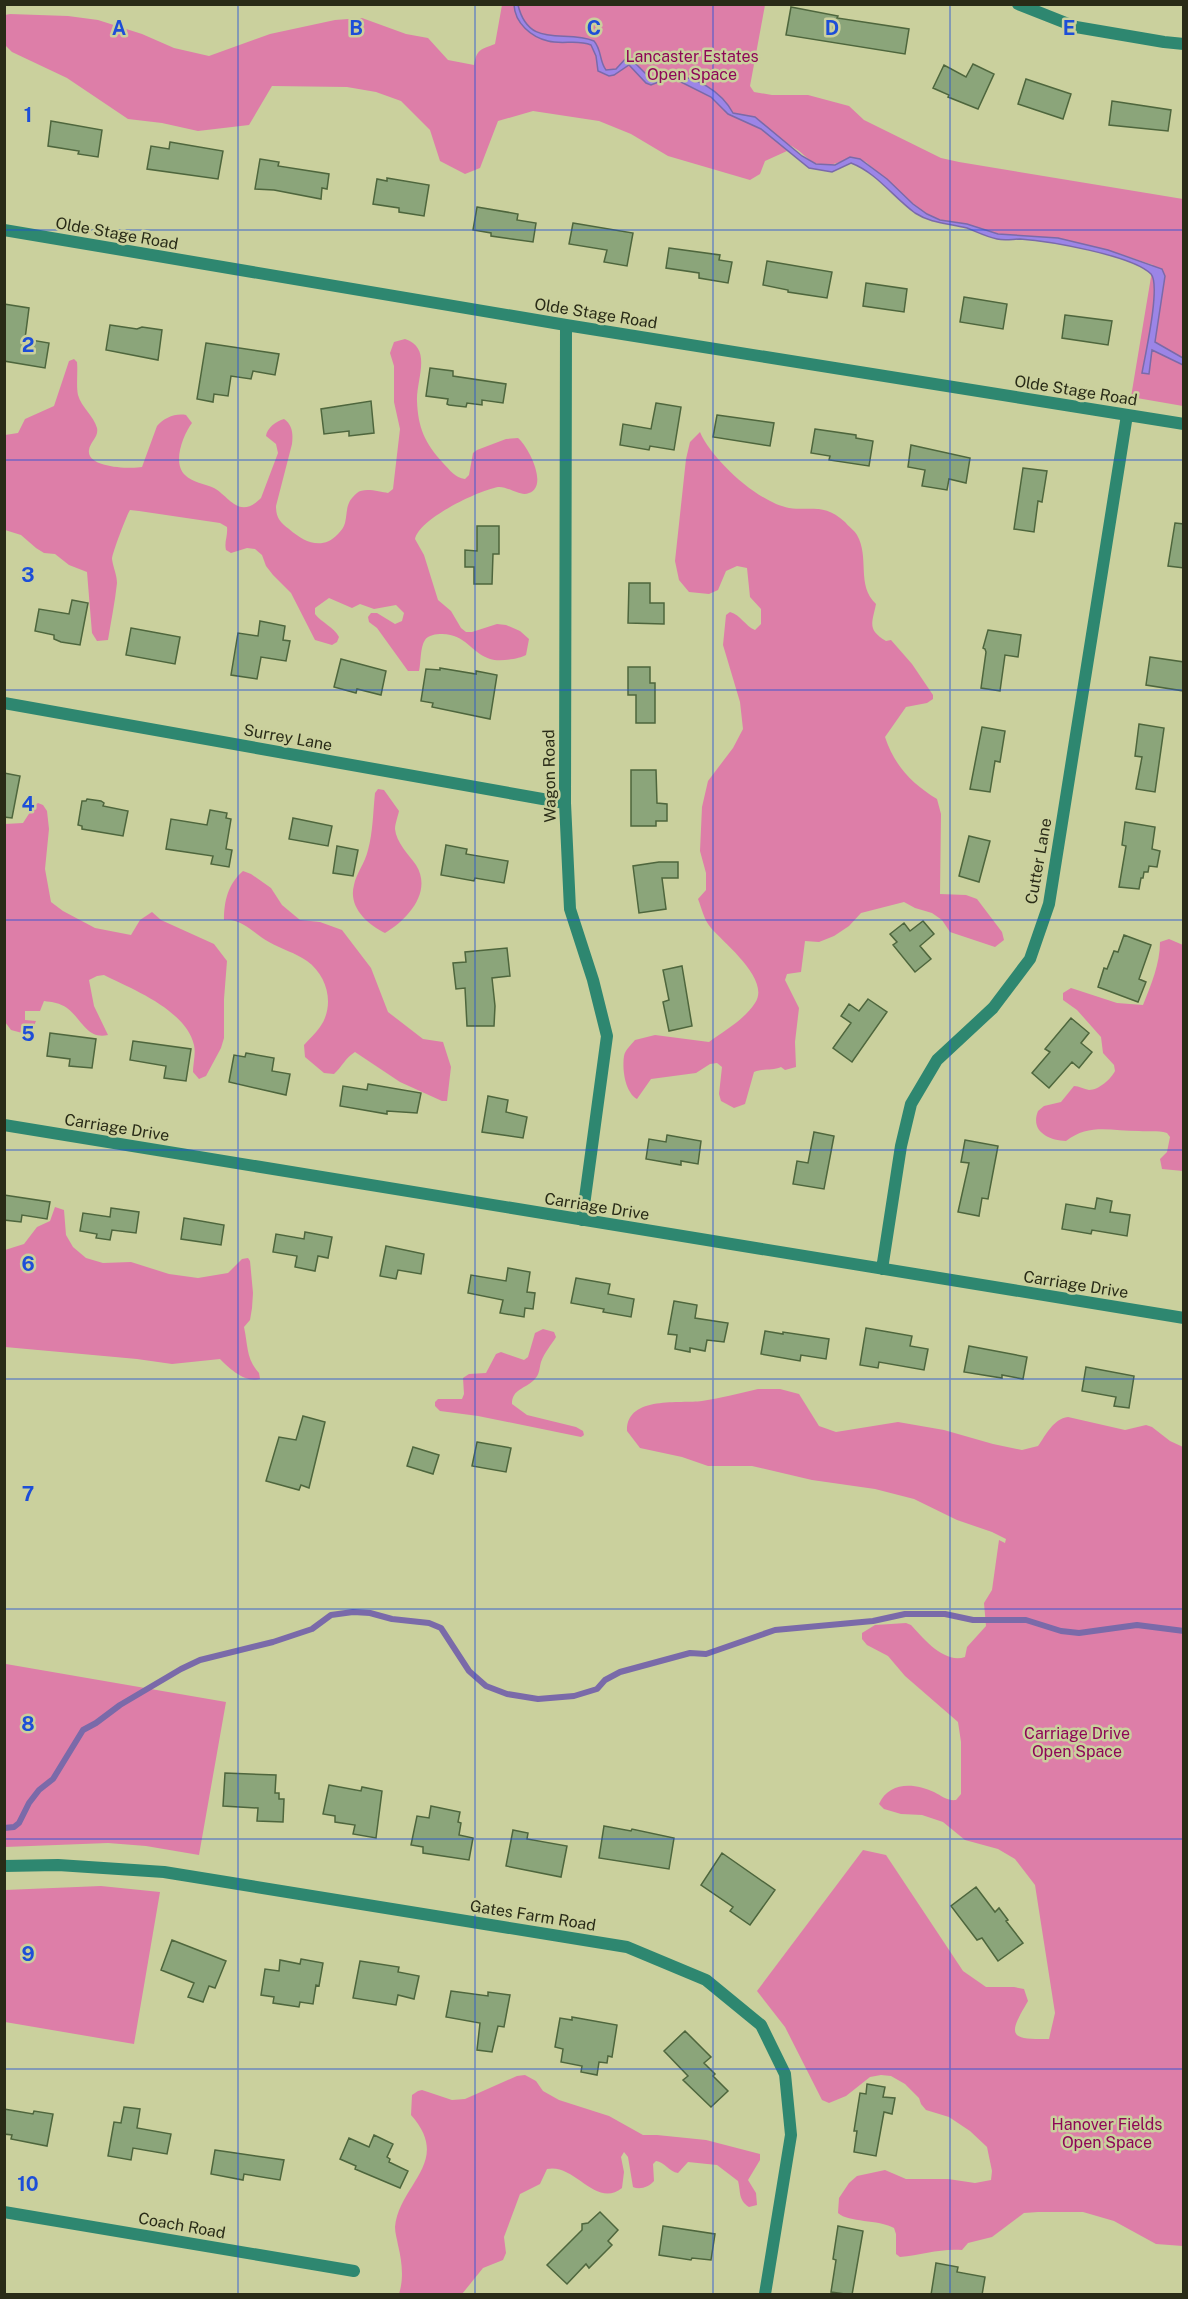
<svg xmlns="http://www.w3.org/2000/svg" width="1188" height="2299" viewBox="0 0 1188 2299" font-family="'Public Sans',sans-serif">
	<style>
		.green { fill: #dd7ea8 }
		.water { fill: #9c85e7; stroke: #7a6aa9; stroke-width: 1.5 }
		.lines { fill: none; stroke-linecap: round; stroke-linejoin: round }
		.stream { stroke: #7a6aa9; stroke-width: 6 }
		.building { fill: #8ba57a; stroke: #4e663d; stroke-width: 1.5 }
		.street { stroke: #2e8770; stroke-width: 12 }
		.grid { fill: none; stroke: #1d4ed8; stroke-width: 1.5; stroke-opacity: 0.55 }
		.labels { text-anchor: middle; stroke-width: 5; stroke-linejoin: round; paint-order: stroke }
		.park-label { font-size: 16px; fill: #8e0657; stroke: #cad09d }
		.street-label { font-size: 16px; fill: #292b17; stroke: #cad09d }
		.grid-label { font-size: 20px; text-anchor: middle; font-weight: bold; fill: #1d4ed8; stroke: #cad09d; stroke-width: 5; stroke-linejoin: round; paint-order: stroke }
	</style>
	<rect width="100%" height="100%" fill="#cad09d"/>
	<path class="green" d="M502,5H765L750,86L754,92L772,95H808L849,106L864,120L941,158L959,162L1183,199V406L1131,397L1153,265L1108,250L1058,238L998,234L967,224L940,220L927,214L913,204L866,162L850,157C807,181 809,145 778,142L787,151L765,161L760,174L750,180L668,156L631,134L599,121L533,111L498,121L480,168L465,174L440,161L430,130L401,101L376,92L347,87L272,86L249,125L198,131L162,123L128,119L67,78L12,52L5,45V15L10,14L68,16L98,20L142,34L174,48L209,56L270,34L335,20L362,18L406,34L428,38L448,60L474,65C477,49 480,50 495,44Z
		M405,339C433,348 416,380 417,401C418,428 425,443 443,463C450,470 455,478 465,479L469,475L473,453L477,450L506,439L518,438C528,446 549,486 529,493C520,497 508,486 498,487C477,491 419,519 415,539L424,555L438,600L451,611L461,628L466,632H472L497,624L506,625L520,631L529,639L526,655C519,659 499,662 490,659C470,652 467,635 442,634C436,634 428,635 425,640C420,647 421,663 419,671H408L377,628L369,622L368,617L371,613H377L395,624L402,621L404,613L396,605L374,609L360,604L352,608L329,598L315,608V614C322,623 334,627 339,637L337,642L332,645L315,640L291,593L273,575L266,566L262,555L255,549L247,548L231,553L226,550C224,542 228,536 227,527L220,523L139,511L130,510C127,514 112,554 112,559C113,567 117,575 117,583C115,602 111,621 108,640L97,641L92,633L87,572L69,565L55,554L44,553L36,548L21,535L5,530V435L18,433L25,419L54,406L69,361L74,359L77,362C78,372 76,385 78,395C81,407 94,416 97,428C99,437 90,442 89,450C86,468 131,469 142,467L157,426C164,418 175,413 186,415L192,423C183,435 172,463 185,475C192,482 205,484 214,488C230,497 239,520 261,498L278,453L276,444L266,436C267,428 276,421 284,419C293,425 293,435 292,444L276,506C276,518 280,522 289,529C304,542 322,551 338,534C341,531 344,527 345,523C348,510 345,503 357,493C364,487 380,492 388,493L393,489L400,429L394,402V366L390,353L394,342Z
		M700,432C711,459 759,503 789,508C812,511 824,503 845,522C848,526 855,531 857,535C870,558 856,585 876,604C872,624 867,629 886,641L891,640L912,664L933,695V699L927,703L906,707L885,737C894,765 912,784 937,799L941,814L940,894L966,895L977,899L1002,932L1004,940L995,947L950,932L942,920L932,913L915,908L904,902L861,913L849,926L834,936L819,942L805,941L801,972L787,974L785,980L799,1008L795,1042L796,1067L785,1070L781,1067C772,1071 764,1068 754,1072L745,1104L734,1108L721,1101L719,1094L722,1067L717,1063L710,1064L696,1073L651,1079L637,1099C625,1092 622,1069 624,1056C625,1050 632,1044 635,1040L655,1035L709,1042C724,1031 745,1019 755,1003C771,980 725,944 711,928C704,920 702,909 698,899L706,890V873L700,851L702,807L708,781L733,748L743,729L740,702L723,645L726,615L730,612C741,615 745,626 755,630L761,624V609L750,597L747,568L737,566L726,571L718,590L709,594L689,592L679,580L675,561L686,459L690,442Z
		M378,789L384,790L399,811C398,816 395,824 395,829C396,842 409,855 416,865C433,892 407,920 385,933C367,924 348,907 354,885C356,874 365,863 368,850C373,832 373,812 375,793Z
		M38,803L43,805L47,811L49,829L45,869L51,902L63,911L95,928L131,935L140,920L152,912L161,920L214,944L227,961L224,999V1038L221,1048L206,1076L199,1079L193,1072C193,1064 196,1053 194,1045C186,1010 132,989 104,975L97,976L89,980L94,1006L108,1035C87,1040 81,1018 67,1008C60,1003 52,1002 44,1001L40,1011H25V1020L36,1021L33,1028L26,1034L11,1030L5,1022V824L23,823L34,806Z
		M243,871L251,874L271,888L282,905L300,920L320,922L342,930L371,968L388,1012L423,1039L443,1042L451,1067L447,1101H442L400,1082L355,1052C345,1058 342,1067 334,1074L324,1073L305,1057L304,1045C309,1039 315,1034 320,1027C335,1006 328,976 307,961C296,953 281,949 269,942C254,934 242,918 224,920C224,901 228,884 243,871Z
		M1169,939L1183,945V1171L1162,1169L1160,1159L1167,1152L1170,1137L1167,1133C1157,1130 1149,1132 1139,1131C1111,1131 1089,1123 1066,1141C1048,1140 1030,1131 1038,1111L1044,1106L1061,1102L1074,1086C1079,1086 1084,1089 1089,1090C1099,1090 1111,1079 1115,1071L1114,1065L1103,1053L1101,1037L1077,1010L1063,1000V993L1071,988L1117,1003L1143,1005C1151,985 1160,964 1160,942Z
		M55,1207L64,1210L66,1235L73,1247L86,1258L103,1263L131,1262L169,1274L198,1278L228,1273L242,1259L248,1258L250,1261L253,1293L252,1308L250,1320L244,1327C248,1345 246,1359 259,1373L260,1379C245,1383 230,1369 220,1359L172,1364L137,1359L5,1347V1250L24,1244L37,1227L50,1221Z
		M543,1329L554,1332L556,1337C552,1344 544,1353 541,1362C539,1369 540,1374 534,1380C525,1389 512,1389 512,1404L527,1415L576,1427L583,1431L584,1435L581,1437L478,1416L440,1411L435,1406V1402L438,1399H462L464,1394L463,1378L469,1374L486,1373L496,1354L501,1352L524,1360L528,1357L535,1333Z
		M758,1389H780L799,1394L819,1426L836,1432L898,1422L944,1430L993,1444L1022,1450L1038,1446C1046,1435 1053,1419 1068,1417L1125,1430L1146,1425L1152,1427L1170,1441L1183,1447V2246L1156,2244L1114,2221L1083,2212H1038L1024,2213L992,2237L968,2243L962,2250C942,2248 921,2255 900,2257L896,2254V2234L894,2228C878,2219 849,2223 838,2213L839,2198L849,2183L857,2176L885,2170L906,2179H948L975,2183L991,2180L992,2171L987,2147L970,2131L949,2117L926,2110L921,2104L919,2098L905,2084L891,2076L881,2075L870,2077L846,2096L829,2103L822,2100L785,2027L757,1991L863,1850L886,1855L963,1971L986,1987H1014L1024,1989L1028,2001C1008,2035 1008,2040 1049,2039L1055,2013L1035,1885L1015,1859L998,1849L965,1840L943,1822L922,1815L901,1814L884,1809L879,1804C889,1781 915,1783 934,1792C942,1796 947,1801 956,1800L961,1794V1742L958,1722L905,1676L888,1656L867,1645L862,1639V1633L875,1625L906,1623L911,1625C923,1638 944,1664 965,1657L967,1647L986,1626L984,1603L992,1590L999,1540L1005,1543L1006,1539L992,1532L957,1520L914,1499L875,1489L812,1480L752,1466H708L682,1457L640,1448L627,1431C626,1395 681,1404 702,1401C721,1398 740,1393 758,1389Z
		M6,1664L226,1702L199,1855L146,1846L108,1843L5,1847Z
		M101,1886L160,1892L134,2044L5,2022V1890Z
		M525,2075L536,2081L543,2091L559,2100L609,2116L643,2135H657L706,2140L760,2154V2160L748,2180L756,2193L757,2205L749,2207C738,2200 741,2192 738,2181L717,2165L688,2162L678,2173C669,2172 665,2162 656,2161L653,2164L654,2181C649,2187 640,2190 633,2187L628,2157L624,2152L621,2157L624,2172L622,2188C596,2209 575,2163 547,2169L540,2184L520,2194L504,2237L506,2253L503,2260L483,2268L462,2294H399C404,2278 402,2262 398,2245C397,2239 395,2233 395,2227C399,2184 453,2162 411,2115L412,2095L418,2091L422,2090L452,2100L465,2099L517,2076Z"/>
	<path class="water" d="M514,5H518C529,50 565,29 594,41C602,50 599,61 606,70L616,69L628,56L651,79C657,78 663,75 670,75C696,76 721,91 733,113L755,117L802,156L816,164L835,165L850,157L860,159L887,179L913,204L927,214L940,220L967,224L998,234L1058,238L1108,250L1162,269L1165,276L1155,342L1183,358V365L1152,350L1149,374L1142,373C1145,356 1161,285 1151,274C1132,255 1048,241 1020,239C1013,239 1005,241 997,239C987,237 977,232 967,228C949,223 932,224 915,213C893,197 877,173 851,163L832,172L809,168L761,129L728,114L711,97L681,82L669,78L651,85L646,83L629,65L614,75L609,76L598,71L596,56L591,45C577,39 563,45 548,41C531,37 515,23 514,5Z"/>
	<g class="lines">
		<path class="stream" d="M4,1828L14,1827L19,1823L29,1803L39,1790L53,1779L83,1730L96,1723L120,1705L181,1669L200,1660L273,1642L312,1629L331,1615L353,1612L370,1613L392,1619L429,1623L441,1628L469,1671L486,1686L507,1694L538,1699L574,1696L597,1689L605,1680L620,1672L690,1653L706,1654L775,1630L873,1621L905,1614H945L973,1620H1026L1061,1631L1079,1633L1137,1625L1184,1631"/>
	</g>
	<path class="building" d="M791,7L838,16L837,18L909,29L905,54L786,35Z
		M973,64L994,74L978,109L948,97L949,95L933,88L944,65L966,77Z
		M1026,79L1071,94L1063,119L1018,104Z
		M1112,101L1171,110L1168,131L1109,125Z
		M51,121L102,130L98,157L78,154L79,151L48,146Z
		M170,142L223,151L218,179L147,169L151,146L169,149Z
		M260,159L279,162L278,166L329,174L327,189L322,188L321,199L274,190L255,189Z
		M387,178L429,185L424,216L399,212V208L373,204L377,179L387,181Z
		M477,207L518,214L517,220L536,223L533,242L491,236V233L473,230Z
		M573,223L633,233L627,266L604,262L607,250L569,244Z
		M669,248L720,255L719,260L732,262L728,283L699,278V273L666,268Z
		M767,261L832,272L827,298L788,292V290L763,285Z
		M866,283L907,289L904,312L863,306Z
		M964,297L1007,304L1003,329L960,322Z
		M4,304L29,308L25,339L49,343L45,368L4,361Z
		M1065,315L1112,321L1108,345L1062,338Z
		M110,325L137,329L142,327L162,330L158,360L106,350Z
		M206,343L279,354L275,375L253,371L251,379L231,376L228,396L214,394L213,402L197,399Z
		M430,368L453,371V376L506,384L503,403L482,400V405L467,403L466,407L449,405L447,404L448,399L426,396Z
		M371,401L374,433L349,436V431L324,434L321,409Z
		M656,403L681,407L674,450L650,446L649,450L620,445L623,424L651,429Z
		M717,415L774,423L770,446L713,437Z
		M815,429L856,435V438L873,441L869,466L829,460L830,456L811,453Z
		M911,445L970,458L966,483L949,479L947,490L922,486L925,470L908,467Z
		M1023,468L1047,471L1042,502L1038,501L1034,532L1014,529Z
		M1175,523L1184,524V568L1168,566Z
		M477,526H499V554H493L492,584H474V567H465V550L477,551Z
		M629,583H650V603H664V624L628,623Z
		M72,600L88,603L80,645L61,642L54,639V635L35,631L39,609L69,614Z
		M260,621L285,626L283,640L290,641L286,661L261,657L257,679L231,675L238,633L258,636Z
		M131,628L180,637L175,664L126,655Z
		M988,630L1021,635L1018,657L1005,655L1000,691L981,688L986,652L985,649L983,648Z
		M1150,657L1184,662V691L1146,685Z
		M341,659L386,671L381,695L357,689L356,693L334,687Z
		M628,667H650V683H655V723H636V695H628Z
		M440,668L476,674V671L497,675L490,719L432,707L433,703L421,701L426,669L440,670Z
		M1139,724L1164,728L1155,792L1136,789L1142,757L1135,756Z
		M982,727L1005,731L1000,762L995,761L990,792L970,789Z
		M631,770H656L657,803L667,804V821H656V826H631Z
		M4,773L20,776L12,818L4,817Z
		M87,799L101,801L104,803L103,806L128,811L123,836L82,829V826L78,825L82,801H86Z
		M210,810L227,813L226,818L231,819L226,849L232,850L229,867L211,864L213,856L166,849L171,819L207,825Z
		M293,818L332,826L328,846L289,839Z
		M1125,822L1155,827L1152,849L1160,851L1157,867L1149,866L1148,872H1144L1143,878H1141L1139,889L1119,887L1126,846L1122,845Z
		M969,836L990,841L979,882L959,876Z
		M446,845L467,849L466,854L508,861L504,883L475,878L474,881L441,875Z
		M337,846L358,850L353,876L333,873Z
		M659,862H678V878H662L666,909L639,913L633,866Z
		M923,921L934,934L920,946L931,959L915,972L893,945L897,942L890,934L904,923L910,931Z
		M1124,935L1151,945L1139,979L1146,982L1138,1002L1098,987L1104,968L1107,969L1114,951L1118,952Z
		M507,948L510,976L492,978L495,1006L494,1026H467L465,988L456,989L453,963L466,962L465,952Z
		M682,966L692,1026L669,1031L663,1002L669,1000L663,970Z
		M868,999L887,1012L852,1062L833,1048L851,1023L841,1016L849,1004L859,1011Z
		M1071,1018L1089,1033L1081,1043L1092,1052L1079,1068L1072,1062L1049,1088L1032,1073L1050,1052L1045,1049Z
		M50,1033L96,1039L92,1068L69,1066L70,1059L47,1056Z
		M133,1041L191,1049L186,1081L164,1078L166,1066L130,1060Z
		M246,1053L274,1058L272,1071L290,1074L286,1095L229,1082L234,1055L245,1057Z
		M368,1084L421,1093L417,1113L387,1111V1114L340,1106L343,1086L367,1090Z
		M488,1096L508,1100L506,1112L527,1117L523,1138L482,1132Z
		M814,1132L834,1136L824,1189L793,1184L797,1161L808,1163Z
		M667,1135L701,1141L698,1164L681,1161V1165L646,1159L649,1139L666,1142Z
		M965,1140L998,1146L988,1199L982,1198L979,1216L958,1212L969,1163L961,1162Z
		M4,1195L50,1202L47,1219L22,1215L21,1222L4,1220Z
		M1097,1198L1112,1201L1110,1212L1130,1215L1127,1236L1092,1230L1091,1234L1062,1229L1066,1204L1095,1209Z
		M111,1208L139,1212L136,1233L112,1230L110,1240L96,1238L97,1234L80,1231L83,1213L110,1217Z
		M184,1218L224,1225L221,1245L181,1239Z
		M305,1232L332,1237L328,1258L318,1256L315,1271L295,1267L297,1256L273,1252L276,1234L304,1239Z
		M386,1246L424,1254L421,1274L398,1270L396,1279L380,1276Z
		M508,1268L530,1272L527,1292L535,1293L533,1309L525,1308L524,1317L500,1313L503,1300L468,1293L471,1275L506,1281Z
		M576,1278L610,1284L608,1294L634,1299L631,1317L603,1312L604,1309L571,1303Z
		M674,1301L697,1305L695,1318L728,1323L724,1342L707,1340L705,1351L690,1348V1352L675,1349L677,1335L668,1334Z
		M866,1328L912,1336L910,1346L928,1349L924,1370L879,1362L878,1368L860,1365Z
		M765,1331L783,1334V1332L829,1339L826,1359L801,1355L800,1361L761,1354Z
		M969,1346L1027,1357L1023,1379L1002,1375V1378L964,1372Z
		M1086,1367L1134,1376L1129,1408L1114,1406L1116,1397L1082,1391Z
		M303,1416L325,1422L309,1488L301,1485L299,1490L266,1481L279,1437L296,1440Z
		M477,1442L511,1448L506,1472L472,1466Z
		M413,1447L439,1455L433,1474L407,1466Z
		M225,1773L276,1775L275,1793H279V1799H284L283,1822L257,1821L258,1808L223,1806Z
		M329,1785L361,1791L362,1787L382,1791L376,1838L353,1834L355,1825L335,1822V1816L323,1814Z
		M431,1806L460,1812L458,1822L461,1823L459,1835L473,1838L469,1860L423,1853V1847L411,1845L417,1816L429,1818Z
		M604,1826L631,1831L632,1829L674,1838L669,1869L599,1858Z
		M513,1830L528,1833L527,1839L567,1846L561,1877L506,1866Z
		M722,1853L775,1890L750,1925L730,1911L733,1907L701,1885Z
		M976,1887L995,1912L999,1908L1008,1920L1006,1921L1023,1943L998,1961L982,1938L977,1940L951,1906Z
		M172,1940L226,1961L215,1988L209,1986L203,2002L188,1997L194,1983L161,1970Z
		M301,1959L323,1963L319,1986L316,1985L313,2004L300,2002L299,2007L273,2003L274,1997L261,1995L265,1969L279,1971L280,1960L300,1964Z
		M360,1961L399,1967L398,1972L419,1976L414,1999L398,1995L396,2005L353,1998Z
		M451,1991L488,1996V1992L510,1995L504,2027L498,2026L492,2052L477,2050L480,2023L446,2017Z
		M572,2017L617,2025L612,2057L608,2056L607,2063L599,2062L597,2075L581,2072L582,2066L561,2062L563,2049L555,2047L560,2018L572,2020Z
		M685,2031L711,2057L704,2063L715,2074L713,2076L728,2091L711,2107L683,2080L688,2076L664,2051Z
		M867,2084L885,2087L883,2097L895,2098L892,2114L884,2112L876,2156L854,2152L857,2131H854L860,2093L866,2094Z
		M124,2107L140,2109L137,2128L171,2134L167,2154L133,2148L131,2160L108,2156L114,2122L121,2123Z
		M4,2109L33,2114L34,2111L53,2114L47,2146L11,2139L12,2135L4,2134Z
		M374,2135L393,2144L387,2157L390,2159L389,2162L408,2171L400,2188L355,2169L356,2166L340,2159L349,2138L369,2147Z
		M215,2150L284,2160L280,2180L244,2174L243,2180L211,2174Z
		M600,2212L618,2230L608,2241L612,2245L589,2268L586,2264L567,2284L547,2265L582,2230V2224L588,2223Z
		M663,2226L715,2234L711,2260L692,2258L691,2260L659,2255Z
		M838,2226L863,2231L852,2295L831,2292L836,2260L833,2259Z
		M936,2263L958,2267L957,2272L985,2277L982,2295H931Z"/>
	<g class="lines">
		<path class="street" d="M1018,4L1076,27L1164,42L1184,44
			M4,230L566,325L1184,424
			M566,325L565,803L570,909L593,980L607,1036L582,1220
			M4,703L565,803
			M4,1125L1184,1318
			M882,1269L901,1146L911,1104L937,1060L993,1008L1030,959L1049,904L1127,415
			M4,1866L58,1865L164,1872L627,1947L706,1980L761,2025L785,2074L791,2135L765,2294
			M4,2212L354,2271"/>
	</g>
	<path class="grid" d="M238,4V2294M475,4V2294M713,4V2294M950,4V2294M4,230H1184M4,460H1184M4,690H1184M4,920H1184M4,1150H1184M4,1379H1184M4,1609H1184M4,1839H1184M4,2069H1184"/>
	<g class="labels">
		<g class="park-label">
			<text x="692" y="62">Lancaster Estates<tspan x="692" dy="18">Open Space</tspan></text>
			<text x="1077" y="1739">Carriage Drive<tspan x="1077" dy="18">Open Space</tspan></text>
			<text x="1107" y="2130">Hanover Fields<tspan x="1107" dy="18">Open Space</tspan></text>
		</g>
		<g class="street-label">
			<text transform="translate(117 233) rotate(10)" y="6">Olde Stage Road</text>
			<text transform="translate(596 313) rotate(9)" y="6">Olde Stage Road</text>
			<text transform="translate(1076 390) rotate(9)" y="6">Olde Stage Road</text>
			<text transform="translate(288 737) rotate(10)" y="6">Surrey Lane</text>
			<text transform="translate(549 776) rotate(-91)" y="6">Wagon Road</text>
			<text transform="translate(1038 861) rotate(-80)" y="6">Cutter Lane</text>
			<text transform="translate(117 1127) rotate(9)" y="6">Carriage Drive</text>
			<text transform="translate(597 1206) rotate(9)" y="6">Carriage Drive</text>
			<text transform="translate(1076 1284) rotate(9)" y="6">Carriage Drive</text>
			<text transform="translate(533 1915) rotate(9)" y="6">Gates Farm Road</text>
			<text transform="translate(182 2225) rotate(10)" y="6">Coach Road</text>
		</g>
	</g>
	<g class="grid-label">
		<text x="119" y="35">A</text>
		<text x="356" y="35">B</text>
		<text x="594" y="35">C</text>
		<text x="832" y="35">D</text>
		<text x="1069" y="35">E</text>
		<text x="28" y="122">1</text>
		<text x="28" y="352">2</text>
		<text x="28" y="582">3</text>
		<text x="28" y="811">4</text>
		<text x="28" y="1041">5</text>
		<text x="28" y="1271">6</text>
		<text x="28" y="1501">7</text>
		<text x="28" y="1731">8</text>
		<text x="28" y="1961">9</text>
		<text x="28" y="2191">10</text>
	</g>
	<rect width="1188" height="2299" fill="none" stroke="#292b17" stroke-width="12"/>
</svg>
